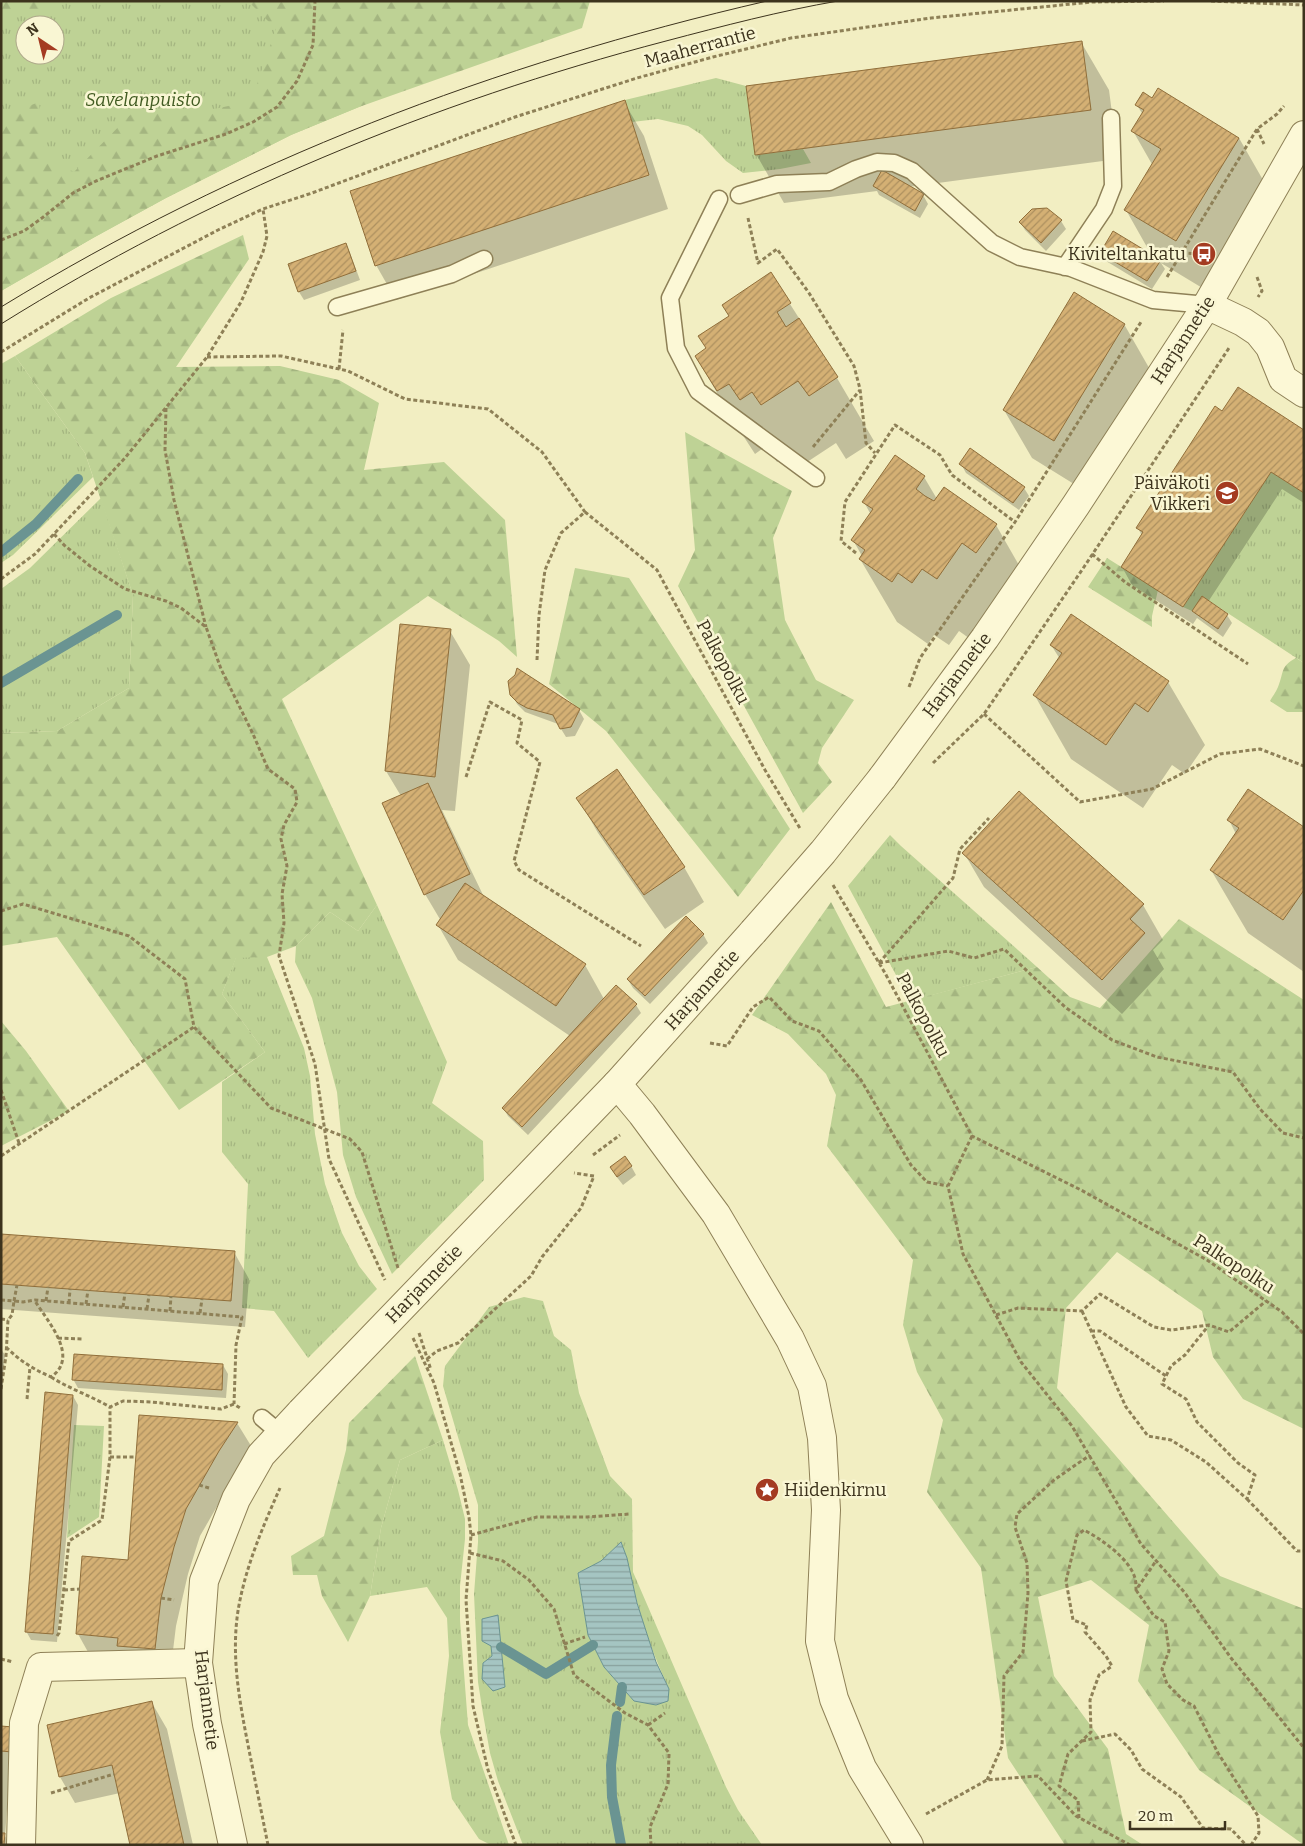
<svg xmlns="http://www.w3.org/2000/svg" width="1305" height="1846" viewBox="0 0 1305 1846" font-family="Bitter,serif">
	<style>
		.grass { fill: url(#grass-tufts); fill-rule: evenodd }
		.forest { fill: url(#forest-firs) }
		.water { fill: url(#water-rules); stroke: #6a9492 }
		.shadow { fill: #0003 }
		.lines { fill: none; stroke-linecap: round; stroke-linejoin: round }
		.stream { stroke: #6a9492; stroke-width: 10 }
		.building { fill: url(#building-hatch); stroke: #906e3a }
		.service-casing { stroke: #8e8057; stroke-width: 19 }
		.minor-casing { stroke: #8e8057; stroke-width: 30 }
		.tertiary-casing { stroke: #8e8057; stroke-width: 30 }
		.path { stroke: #8e8057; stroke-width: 3; stroke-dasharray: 4 2.5; stroke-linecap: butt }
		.service { stroke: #fcf8d6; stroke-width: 16 }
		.minor { stroke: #fcf8d6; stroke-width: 28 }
		.tertiary { stroke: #fcf8d6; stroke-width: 28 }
		.tram { stroke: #3d331d; stroke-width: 1 }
		.tertiary-bridge-casing { stroke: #8e8057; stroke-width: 30; stroke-linecap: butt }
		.tertiary-bridge { stroke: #fcf8d6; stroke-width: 28 }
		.labels { text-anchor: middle; stroke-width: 5; stroke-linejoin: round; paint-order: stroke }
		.street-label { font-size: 18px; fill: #3d331d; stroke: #f9f6d3 }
		.park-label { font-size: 18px; font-style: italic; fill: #415b21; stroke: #f9f6d3 }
		.poi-label { font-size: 18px; fill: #3d331d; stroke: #f9f6d3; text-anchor: end }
	</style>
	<defs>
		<pattern id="grass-tufts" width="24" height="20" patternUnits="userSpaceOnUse" patternTransform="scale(1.25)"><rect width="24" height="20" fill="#bed295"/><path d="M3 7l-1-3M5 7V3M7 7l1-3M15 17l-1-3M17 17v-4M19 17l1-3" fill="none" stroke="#a4b580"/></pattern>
		<pattern id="forest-firs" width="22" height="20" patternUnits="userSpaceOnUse" patternTransform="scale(1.25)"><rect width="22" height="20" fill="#bed295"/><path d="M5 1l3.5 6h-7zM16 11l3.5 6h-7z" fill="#a4b580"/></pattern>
		<pattern id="water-rules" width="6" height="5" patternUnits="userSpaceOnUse" patternTransform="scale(1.25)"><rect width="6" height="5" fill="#a5c5c2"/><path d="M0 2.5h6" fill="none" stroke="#88a19d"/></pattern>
		<pattern id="building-hatch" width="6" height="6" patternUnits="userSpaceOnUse" patternTransform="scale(1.25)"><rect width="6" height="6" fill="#d4b074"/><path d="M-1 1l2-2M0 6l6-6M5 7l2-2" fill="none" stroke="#ad905f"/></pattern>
	</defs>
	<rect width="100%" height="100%" fill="#f2eec2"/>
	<path class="grass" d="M1,1H590L359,107L291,135L166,198L93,238L1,291ZM25,25H55V55H25Z
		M716,78L746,86L755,155L803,149L811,163L780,169L743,173L726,161L702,135L688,126L658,119L632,122L625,100Z
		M15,356L85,453L93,477L13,555L1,563V364Z
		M1271,472L1304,493V663L1203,597L1192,611L1183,607Z
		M101,498L133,595L129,688L57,731L1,733V589L30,568Z
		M890,835L901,846L1037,967L910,1001L848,886Z
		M377,905L447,1062L432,1103L483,1141L484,1180L392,1274L356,1197L343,1155L337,1092L312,998L295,962L296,946L330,912L358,931Z
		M236,957H267L304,1048L310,1076L315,1134L325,1184L342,1233L359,1266L377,1289L308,1358L274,1311L242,1308L248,1184L222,1152V1082L265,1052L222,994Z
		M524,1297L543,1301L554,1336L571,1350L579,1393L610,1476L632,1499L633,1572L726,1787L738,1810L762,1845H523L498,1781L490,1753L483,1714L478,1682L474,1594L478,1542V1505L443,1386L445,1366L489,1307ZM621,1542C628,1562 632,1582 637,1602C645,1632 656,1661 669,1689L634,1701L604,1667L588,1635L578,1573L601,1561ZM491,1646L505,1687L493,1690L482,1679L483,1663L492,1656Z
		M74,1425L104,1426L99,1517L67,1538Z
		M443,1440L458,1490L465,1519V1539L460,1586V1620L468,1725L509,1845H491L479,1839L452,1799L440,1732L449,1656L447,1618L427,1587L370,1596L381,1528L400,1460Z"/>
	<path class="forest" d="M1,1H60L57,6L1,17Z
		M248,1H590L582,28L359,107L291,135L166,198L93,238L1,291V117L39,102L44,156L74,172L138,107L183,116L251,101L276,29Z
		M243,235L249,259L176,367L280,366L339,380L379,403L364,470L444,462L505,520L517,657L499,641L428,596L282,699L377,905L358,931L330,912L296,946L267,957L236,958L222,994L265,1052L179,1110L57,937L1,946V733L57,731L129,688L133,595L85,453L15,356L111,298Z
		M685,432L792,491L773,538L785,620L816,680L854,700L822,748L818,763L832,782L803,813L678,586L695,550Z
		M1107,558L1158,590L1152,616V627L1088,587Z
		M575,568L629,578L790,829L738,897L606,731L549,684Z
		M1296,658L1304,663V712H1287L1270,701C1272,697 1276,692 1278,687C1284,673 1280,666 1296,658Z
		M831,902L886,1007L1037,967L1070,997L1100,1008L1179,919L1304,1000V1429L1243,1399L1213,1357L1202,1311L1117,1252L1066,1308L1057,1388L1220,1576L1304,1609V1845L1199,1770L1138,1681L1149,1625L1091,1580L1038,1597L1054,1676L1108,1749L1126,1834L1143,1845H1065L1008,1758L981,1568L927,1492L943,1420L917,1372L903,1325L913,1260L827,1146L836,1095L826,1074L788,1034L752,1015Z
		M1,1021L26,1051L69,1111L1,1146Z
		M415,1356L443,1440L400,1460L381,1528L370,1596L348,1642L322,1596L317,1575H293L291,1556L324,1536L346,1450L349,1423Z"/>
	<path class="water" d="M621,1542L627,1558L637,1603L656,1662L669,1689L668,1701L656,1705L634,1701L604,1667L588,1635L578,1573L601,1561Z
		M498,1615L505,1687L493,1691L482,1679L483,1663L492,1656L491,1646L482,1641V1619Z"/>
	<path class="shadow" d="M1081,42L1109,90L1118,159L908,187L923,195L928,204L920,218L879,195L877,191L784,203L756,154Z
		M624,102L644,136L668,209L396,300L376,265Z
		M1137,105L1239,138L1267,187L1204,289L1161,263L1165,269L1152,289L1106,261L1101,253L1152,256L1126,210L1153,166L1133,131L1143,115Z
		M1047,209L1061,221L1066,229L1046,251L1025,230L1020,222Z
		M346,244L350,253L360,280L304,300L299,292Z
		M790,304L837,378L874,441L846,459L836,443L798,468L789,454L777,462L766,446L755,454L733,420L696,357Z
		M1124,324L1152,373L1082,489L1032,458L1004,410Z
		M1223,413L1304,431V503L1282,489L1208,602L1227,615L1232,623L1223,637L1197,618L1193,624L1132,585L1122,567L1142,536L1138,528Z
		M961,464L1024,488L1029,496L1019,510L966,473Z
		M924,477L937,499L996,525L1032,588L973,641L959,631L949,645L934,635L928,644L897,622L860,559L862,556L853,540L871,515L864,502Z
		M450,631L470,665L455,811L442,810L484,897L585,965L604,999L636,1005L641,1013L528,1135L508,1116L503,1108L570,1036L458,960L438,925L441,921L425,894L401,796L386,771Z
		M1051,645L1168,682L1205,745L1185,774L1172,765L1143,808L1071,759L1035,696L1060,659Z
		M512,695L579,710L584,719L575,736L566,737L558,724L525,712L517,704Z
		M578,798L684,867L704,902L665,929L598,833Z
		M1229,820L1304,829V972L1248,933L1211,870L1236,834Z
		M964,853L1143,905L1163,940L1153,950L1164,969L1122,1014L984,887Z
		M703,934L708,943L650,1004L633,988L628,980Z
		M631,1166L636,1175L623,1185L616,1176Z
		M1,1235L234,1252L249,1279L245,1327L1,1309Z
		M1,1349L5,1355L1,1398Z
		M223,1365L228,1374L226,1398L78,1388L73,1379Z
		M73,1396L78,1405L57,1642L31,1640L26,1631Z
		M237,1423L253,1449L234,1477L200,1536L188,1574L176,1626L170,1675L93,1661L78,1634L130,1561Z
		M152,1703L167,1729L193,1845H131L120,1793L75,1803L60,1777Z
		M1,1727L13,1728L5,1836L10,1845H1Z"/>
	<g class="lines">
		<path class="stream" d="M1,552L36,524L78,479
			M1,683L117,615
			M501,1647L546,1674L593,1645
			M620,1702L622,1687
			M617,1716L611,1765L612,1797L621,1845"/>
	</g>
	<path class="building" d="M1082,41L1091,110L755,155L746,86Z
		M1158,88L1239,138L1176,241L1124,210L1161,149L1131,131L1144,110L1135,105L1143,92L1152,98Z
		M625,100L649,175L375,266L350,191Z
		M882,170L924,194L915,211L873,186Z
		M1047,208L1062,220L1041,243L1019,222L1032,209Z
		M1113,231L1161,260L1147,281L1100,253Z
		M346,243L356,271L298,292L288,264Z
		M771,272L791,303L777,312L786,327L799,318L838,377L809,396L798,381L761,405L752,392L740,400L729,384L717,391L695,356L706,348L698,336L729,316L722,305Z
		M1074,292L1125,324L1054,441L1003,410Z
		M1238,387L1304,430V493L1271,472L1183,607L1121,567L1143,532L1136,528L1215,406L1222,411Z
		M970,448L1025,487L1013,503L959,464Z
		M895,455L925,476L916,489L925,496L934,501L944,487L997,524L976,553L962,543L937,579L922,569L912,583L898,573L892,582L859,559L865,550L851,540L873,509L862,502Z
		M1202,596L1228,614L1218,629L1192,611Z
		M1071,614L1169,681L1148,712L1135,703L1106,745L1033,695L1062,653L1050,645Z
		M400,624L451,629L435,777L385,771Z
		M517,668L580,709L571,727L560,729L553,715L527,708L518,703L510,695L508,681L515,675Z
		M617,769L685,867L644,895L576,798Z
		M428,783L470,874L424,895L382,803Z
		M1248,789L1304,827V890L1283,920L1210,870L1239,828L1227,820Z
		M1019,791L1144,904L1130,919L1145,933L1102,980L962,853Z
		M465,883L586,964L556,1006L436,925Z
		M686,916L704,934L645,996L627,979Z
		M616,985L637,1004L522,1127L502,1108Z
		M625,1156L632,1166L617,1177L610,1167Z
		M1,1234L235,1251L231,1301L1,1284Z
		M74,1354L223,1364L222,1390L72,1380Z
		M45,1392L73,1395L53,1634L25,1632Z
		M139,1415L238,1422L219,1451L186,1509L174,1547L161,1598L155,1649L117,1646L118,1638L76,1634L82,1556L128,1560Z
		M152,1701L184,1845H130L112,1765L59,1777L47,1725Z
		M1,1726L13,1727L12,1752L1,1751Z
		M1,1833H5L4,1845H1Z"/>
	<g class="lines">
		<g class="service-casing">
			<path id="service" d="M739,195L777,184L829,182L856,169L877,162L894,163L912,171L992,243L1020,257L1071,268L1153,300L1207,305
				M719,199L670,298L676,348L698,391L816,478
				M1065,267L1104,209L1113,186L1111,118
				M337,307L452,274L484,259
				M262,1418L281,1434"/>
		</g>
		<g class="minor-casing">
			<path id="minor" d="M1207,305L1243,322L1258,332L1270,347L1283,379L1304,393
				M617,1084L642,1114L716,1214L790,1339L812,1386L822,1438L826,1510L820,1641L834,1699L862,1768L909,1845
				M21,1845L24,1723L41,1667L198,1663"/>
		</g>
		<g class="tertiary-casing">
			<path id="tertiary" d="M882,778L985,638L1076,505L1207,305L1304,135
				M562,1141L617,1084L753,932
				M233,1845L207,1724L198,1663L204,1581L236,1499L261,1455L301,1412"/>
		</g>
		<path class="path" d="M1211,1L1304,5
			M1257,129L1264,144
			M748,218L758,263L777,249L809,293L854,366L860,389L866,443L875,453
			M1,240L24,231L42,218L73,193L96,181L157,156L226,134L253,122L277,107L297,81L313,45L315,1
			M1182,253L1201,254
			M1167,277L1257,129L1277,114L1284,106
			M1257,277L1262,291L1258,297
			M1,352L89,298L218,230L263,209L312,193L515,117L637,78L713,57L791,38L931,18L1092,2L1164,1
			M207,357L281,356L348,371L405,399L488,409L542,452L585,512
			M339,369L343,330
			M166,408L165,450L174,500L206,627
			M813,447L860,390
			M54,534L64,545L90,566L125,589L166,601L181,608L206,627L221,669L253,734L268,769L295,789L297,802L284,825L281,839L287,866L282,894L284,923L279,956L315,1064L329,1159L385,1280
			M856,553L841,541L845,502L895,425L940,455L952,475L1015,522
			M1092,554L1125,582L1248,664
			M1,579L35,554L84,502L125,458L207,357L241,302L263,252L267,236L263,209
			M537,660L539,615L545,570L561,533L585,512L657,570L765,770L801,830
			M909,687L920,658L1015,522L1141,322
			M984,714L1080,802L1152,789L1220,754L1260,749L1304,766
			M933,763L984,714L1086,564L1229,348
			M466,777L490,702L522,720L517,743L540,762L514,861L519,870L641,946
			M833,885L885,973L972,1136L1081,1190L1207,1260L1282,1312L1304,1334
			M1,911L23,904L129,936L185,979L194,1027L271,1108L350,1139L362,1152L398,1268
			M879,963L948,951L974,958L1004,949L1065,1007L1112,1040L1157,1057L1233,1072L1260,1109L1283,1133L1304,1138
			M879,963L953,878L960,849L989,818
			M710,1043L727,1046L753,1007L769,997L792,1021L819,1031L861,1080L911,1165L927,1182L948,1186
			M1,1090L19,1143
			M972,1136L948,1186L963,1254L1021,1362L1072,1426L1141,1544L1185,1593L1231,1658L1304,1748
			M593,1155L620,1135
			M1,1156L194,1027
			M1,1300L14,1301L17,1285
			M46,1301L48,1287
			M69,1303L70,1289
			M86,1304L88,1290
			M123,1307L125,1293
			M147,1309L149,1295
			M170,1311L171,1296
			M1082,1311L1126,1407L1148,1436L1171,1440L1206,1462L1247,1499L1255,1475L1238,1463L1197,1422L1186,1399L1162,1384L1171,1366L1185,1355L1209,1325
			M200,1313L202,1299
			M996,1315L1018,1308L1082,1311L1100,1294L1154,1327L1171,1330L1209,1325L1229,1332L1266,1301
			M1,1319L8,1320
			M1091,1331H1100L1166,1376
			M419,1333L431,1370
			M58,1338L83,1339
			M413,1338L434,1383L460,1474L469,1517L471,1535L466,1600L473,1706L488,1770L516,1845
			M6,1347C20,1361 33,1369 51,1377C80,1357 48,1322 35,1301
			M427,1359L437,1351L458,1343L531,1276L542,1257L581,1208L594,1176L574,1173
			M51,1377C70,1389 91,1396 110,1407L123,1401L151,1402L221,1409L234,1404
			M1,1389L6,1356L8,1320L12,1315L14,1301L23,1302L35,1300L242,1317L236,1345L234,1404L240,1408
			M27,1399L30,1367
			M110,1457H136
			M199,1485L209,1488
			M1247,1499L1297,1551H1304
			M471,1535L537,1517H587L630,1514
			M470,1553L503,1561L529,1580L554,1609L574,1675L625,1713L648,1725L669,1753L668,1784L650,1827L651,1845
			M64,1590L80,1589
			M1136,1590L1154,1616L1165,1622L1169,1651L1162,1669L1167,1684L1183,1700L1194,1706L1218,1753L1258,1816L1259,1833L1251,1845
			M161,1598L174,1600
			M57,1636L59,1633L69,1541L102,1520L110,1457V1407
			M564,1644L585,1637
			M1,1659L13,1662
			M648,1725L665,1713
			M1082,1741L1115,1734L1131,1750L1142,1769L1181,1797L1203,1828L1231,1829L1246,1845
			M987,1780L1002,1746L1004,1676L1023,1652L1028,1593L1027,1563L1015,1527L1017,1514L1054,1480L1090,1455
			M51,1793L114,1774
			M926,1814L987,1780L1038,1776L1076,1816L1130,1845
			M1079,1818L1078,1800L1059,1786L1068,1754L1091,1732L1090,1700L1099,1675L1112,1666L1106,1656L1085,1632L1087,1625L1073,1620L1066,1581L1077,1535L1084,1530C1101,1539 1129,1558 1135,1578C1136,1582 1136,1586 1136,1590L1156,1561
			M268,1845C262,1815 256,1785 250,1755C240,1704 229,1652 240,1600C248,1561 264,1524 280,1488"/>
		<use href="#service" class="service"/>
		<use href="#minor" class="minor"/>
		<use href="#tertiary" class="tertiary"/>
		<path class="tram" d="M1,307C240,161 494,64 767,1
			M1,324C206,196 433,102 666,41C723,26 780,11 838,1"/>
		<g class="tertiary-bridge-casing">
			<path id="tertiary-bridge" d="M753,932L823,852L882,778
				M301,1412L562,1141"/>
		</g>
		<use href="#tertiary-bridge" class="tertiary-bridge"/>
	</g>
	<defs>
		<g id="bus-disc" transform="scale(1.25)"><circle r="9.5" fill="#a43b21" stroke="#f9f6d3"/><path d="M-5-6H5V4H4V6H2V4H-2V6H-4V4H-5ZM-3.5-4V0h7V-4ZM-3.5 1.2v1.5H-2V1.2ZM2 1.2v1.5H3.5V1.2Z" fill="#fff"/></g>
		<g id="school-disc" transform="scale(1.25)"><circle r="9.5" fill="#a43b21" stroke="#f9f6d3"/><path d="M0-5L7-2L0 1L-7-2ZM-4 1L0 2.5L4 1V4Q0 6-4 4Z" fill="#fff"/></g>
		<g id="sight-disc" transform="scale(1.25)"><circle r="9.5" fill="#a43b21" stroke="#f9f6d3"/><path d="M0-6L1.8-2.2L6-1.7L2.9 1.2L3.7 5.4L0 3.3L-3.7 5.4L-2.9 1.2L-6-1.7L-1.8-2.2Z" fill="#fff"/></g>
	</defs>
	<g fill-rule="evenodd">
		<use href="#bus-disc" x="1204" y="254"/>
		<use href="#school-disc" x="1227" y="493"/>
		<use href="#sight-disc" x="767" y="1490"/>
	</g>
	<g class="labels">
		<g class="street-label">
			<text transform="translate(700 47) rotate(-15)" y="6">Maaherrantie</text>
			<text transform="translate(1183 340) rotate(-57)" y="6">Harjannetie</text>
			<text transform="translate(723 662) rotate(62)" y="6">Palkopolku</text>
			<text transform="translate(957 675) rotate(-53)" y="6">Harjannetie</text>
			<text transform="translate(702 990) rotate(-48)" y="6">Harjannetie</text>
			<text transform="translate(923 1015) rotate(62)" y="6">Palkopolku</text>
			<text transform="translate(1234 1264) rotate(33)" y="6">Palkopolku</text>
			<text transform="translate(424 1284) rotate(-46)" y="6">Harjannetie</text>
			<text transform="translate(207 1700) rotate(83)" y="6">Harjannetie</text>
		</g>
		<g class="park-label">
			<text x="143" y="106">Savelanpuisto</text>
		</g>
		<g class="poi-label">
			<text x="1186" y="260">Kiviteltankatu</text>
			<text x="1210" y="489">Päiväkoti<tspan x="1210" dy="21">Vikkeri</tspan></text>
			<text x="784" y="1496" text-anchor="start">Hiidenkirnu</text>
		</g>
	</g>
	<rect width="1305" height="1846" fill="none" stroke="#3d331d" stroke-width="5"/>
	<g transform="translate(40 40) rotate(325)"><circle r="24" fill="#f9f6d3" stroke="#aea88a"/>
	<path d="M0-4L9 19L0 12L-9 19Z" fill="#a43b21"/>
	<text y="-8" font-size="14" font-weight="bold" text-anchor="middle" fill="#3d331d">N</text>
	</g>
	<path d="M1130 1821v8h95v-8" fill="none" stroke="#3d331d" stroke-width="2.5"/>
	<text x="1138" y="1821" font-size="15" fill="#3d331d" stroke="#f9f6d3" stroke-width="4" paint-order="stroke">20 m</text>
</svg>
